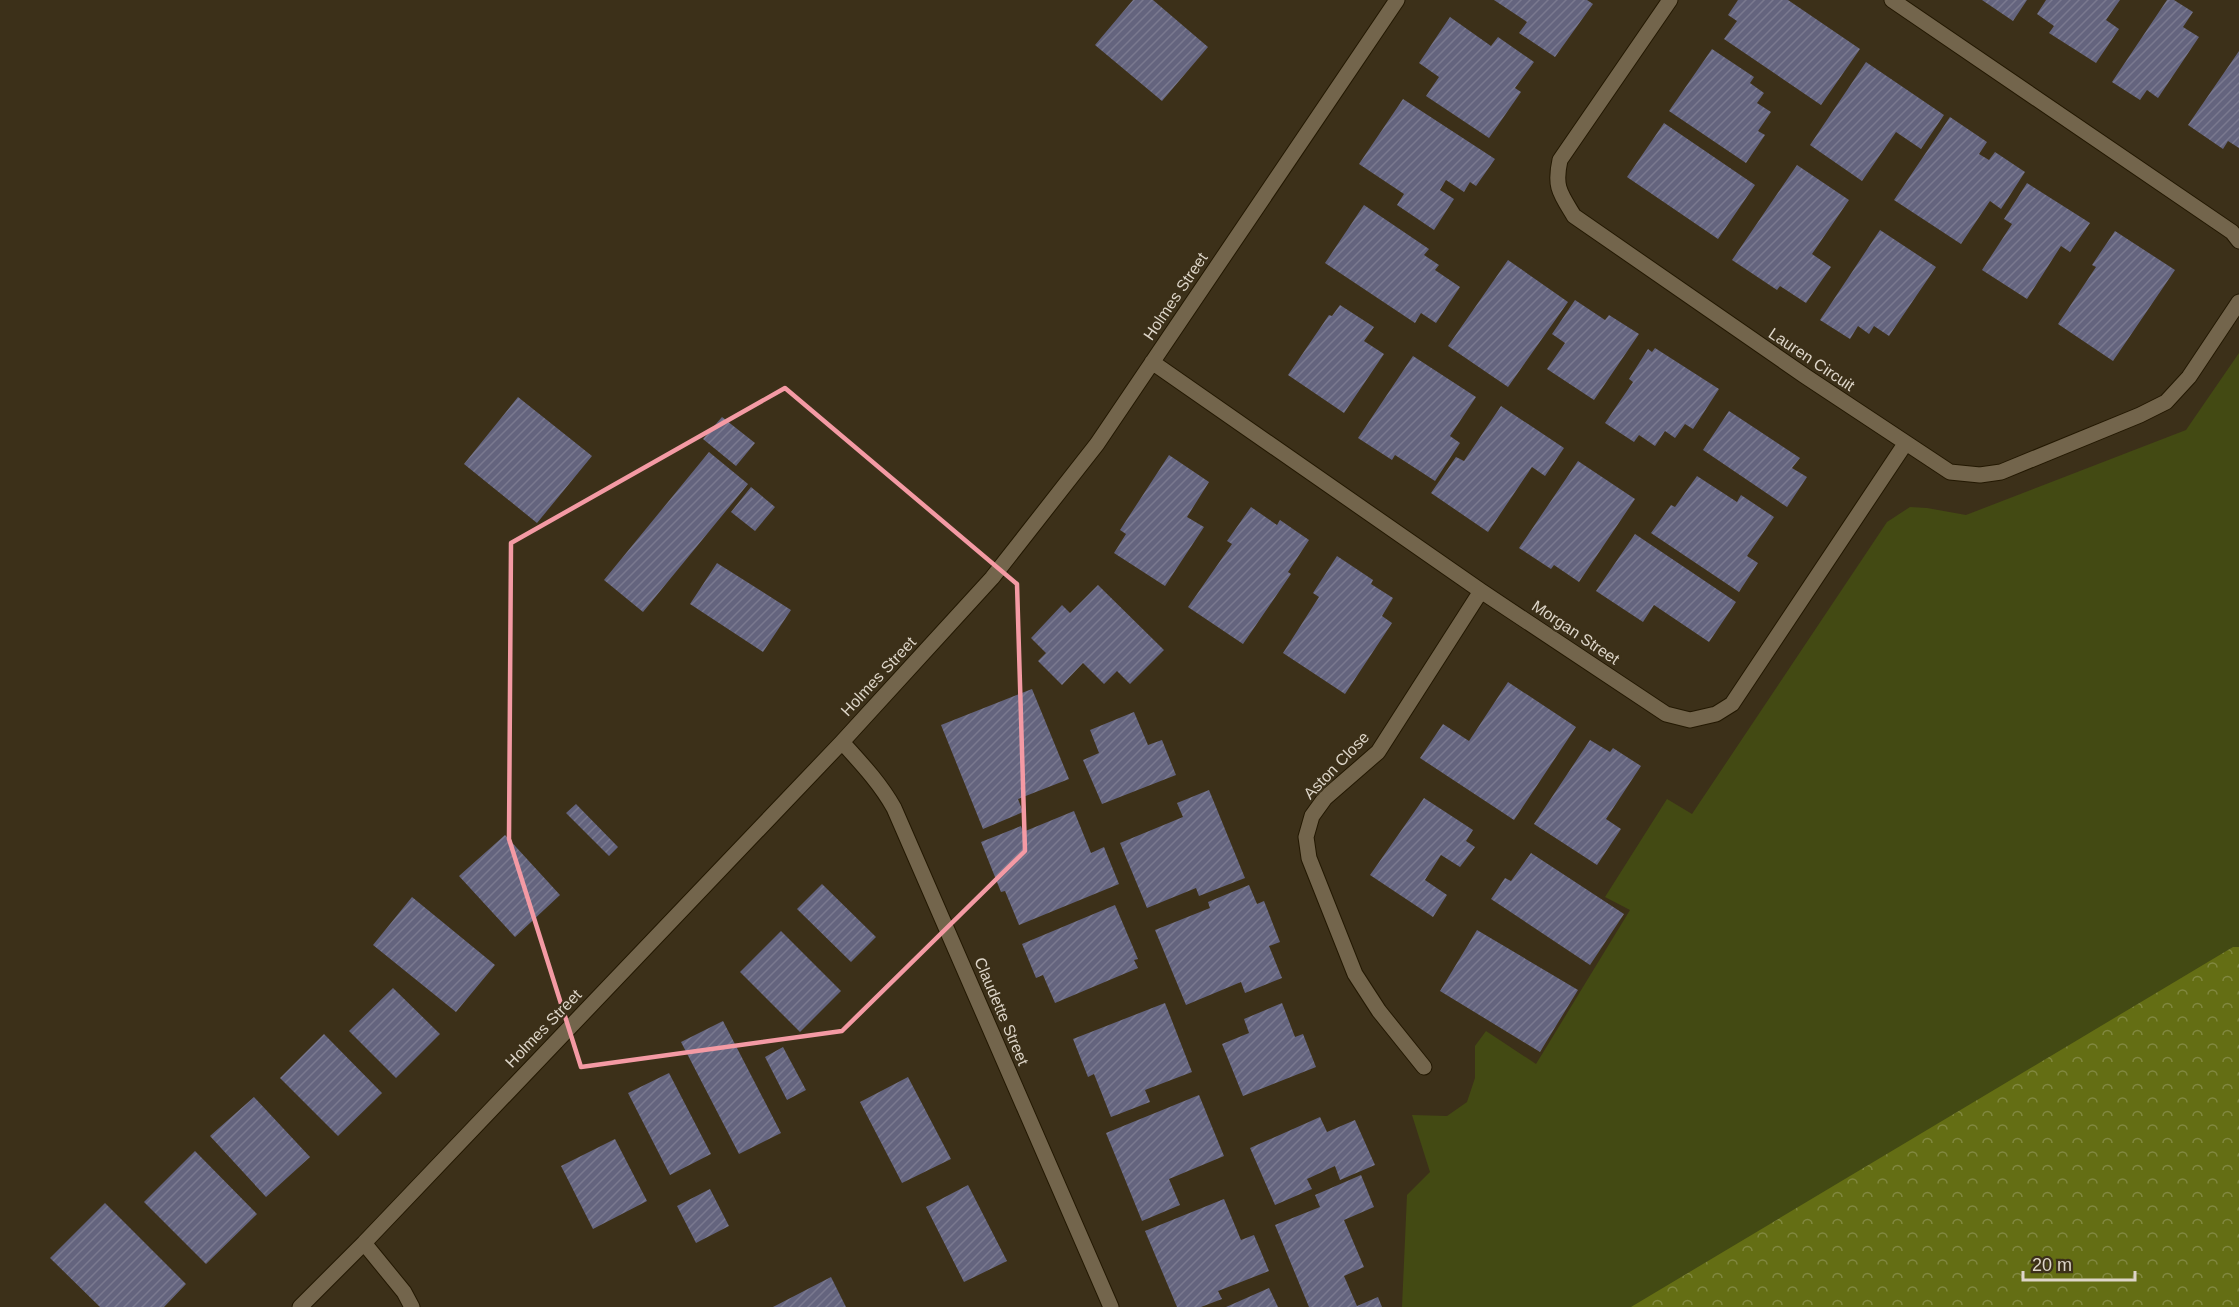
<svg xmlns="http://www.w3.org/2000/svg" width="2239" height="1307" viewBox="0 0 2239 1307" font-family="Arial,sans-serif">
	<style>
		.forest { fill: url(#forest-crowns) }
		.green { fill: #434a13 }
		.building { fill: url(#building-hatch) }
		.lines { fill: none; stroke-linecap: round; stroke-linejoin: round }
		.minor-casing { stroke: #231802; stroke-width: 17 }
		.minor { stroke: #73654c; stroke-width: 15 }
		.marked { fill: none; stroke: #f49aa4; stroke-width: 4.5; stroke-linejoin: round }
		.labels { text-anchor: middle; stroke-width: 4.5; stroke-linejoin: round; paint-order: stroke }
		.street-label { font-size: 16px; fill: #ddd5c8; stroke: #3c3019 }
	</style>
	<defs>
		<pattern id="forest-crowns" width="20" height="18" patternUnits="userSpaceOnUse" patternTransform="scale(1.5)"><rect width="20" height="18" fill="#646e14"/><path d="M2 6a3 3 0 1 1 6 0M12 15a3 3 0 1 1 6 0" fill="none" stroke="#818840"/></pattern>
		<pattern id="building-hatch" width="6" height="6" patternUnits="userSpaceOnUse" patternTransform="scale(1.5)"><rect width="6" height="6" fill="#64647e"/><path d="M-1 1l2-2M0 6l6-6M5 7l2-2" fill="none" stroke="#7a798f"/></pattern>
	</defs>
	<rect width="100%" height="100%" fill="#3c3019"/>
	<path class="forest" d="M2239,463V1307H1484Z"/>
	<path class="green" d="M2239,353V947H2233L1631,1307H1402L1407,1195L1430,1172L1412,1115L1447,1116L1467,1102L1475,1078V1046L1486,1031L1536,1064L1630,910L1605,897L1667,799L1692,814L1887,522L1910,507L1927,508L1966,515L2186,430Z"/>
	<path class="building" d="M1133,0H1153L1208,47L1162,101L1095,45Z
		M1494,0H1587L1593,4L1555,57L1519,33L1527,22Z
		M1738,0H1788L1860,49L1821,105L1724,39L1737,21L1728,15Z
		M1982,0H2027L2013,21Z
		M2046,0H2120L2106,20L2119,29L2096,63L2049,33L2054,26L2037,14Z
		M2167,0H2174L2193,12L2183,27L2199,37L2158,98L2147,90L2140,100L2112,82Z
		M1450,17L1491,46L1498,37L1534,62L1515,88L1521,92L1489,138L1426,96L1439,77L1419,63Z
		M1712,49L1754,77L1750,83L1764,93L1757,103L1771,112L1758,131L1765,135L1746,163L1669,111Z
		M2239,51V148L2228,141L2223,149L2188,125Z
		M1866,62L1944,115L1921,149L1896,132L1862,181L1810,145Z
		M1403,99L1495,159L1476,186L1470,182L1464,192L1446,180L1440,190L1454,199L1434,230L1397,205L1404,194L1359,164Z
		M1950,117L1987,142L1979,154L1989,160L1995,152L2025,172L2001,209L1990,201L1961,244L1894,200Z
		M1664,123L1755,185L1718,239L1627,177Z
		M1797,165L1849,200L1812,254L1831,267L1806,303L1780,286L1777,290L1732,260Z
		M2027,183L2090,223L2070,252L2061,246L2027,299L1982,270L2012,224L2004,219Z
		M1364,205L1429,249L1424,255L1439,265L1435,270L1460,287L1436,323L1421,313L1415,323L1325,263Z
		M1880,230L1936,267L1889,336L1874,326L1869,334L1858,326L1850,339L1820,320Z
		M2115,231L2175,270L2113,361L2058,324L2096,267L2092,265Z
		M1508,260L1568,302L1508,387L1448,346Z
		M1575,300L1605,320L1609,315L1639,334L1594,400L1547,369L1565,343L1552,334Z
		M1340,305L1374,327L1364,341L1384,354L1344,413L1288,375L1329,315L1332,316Z
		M1655,348L1719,389L1693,429L1685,424L1675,438L1665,431L1655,446L1639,435L1634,442L1605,423L1633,382L1629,379L1648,349L1652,352Z
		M1413,356L1476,397L1450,436L1460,443L1435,481L1395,455L1392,460L1358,438Z
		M518,397L592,456L537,523L464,464Z
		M1501,406L1564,448L1545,476L1532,467L1488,532L1431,493L1456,457L1464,461Z
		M1729,411L1800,458L1792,468L1807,477L1787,507L1703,450Z
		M722,417L755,443L736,466L703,439Z
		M709,452L748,484L643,612L604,580Z
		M1169,455L1209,482L1187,517L1204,527L1165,586L1114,553L1126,534L1120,530Z
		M1578,461L1635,499L1579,582L1554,565L1551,569L1519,548Z
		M1697,476L1737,502L1741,495L1774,517L1747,556L1758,563L1739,592L1651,533L1671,505L1675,507Z
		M751,487L775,507L755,531L731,512Z
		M1251,507L1277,525L1280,520L1309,540L1288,572L1291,574L1243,644L1188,607L1232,544L1227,541Z
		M1635,534L1736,602L1709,642L1654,605L1643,622L1596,591Z
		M1337,556L1373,580L1371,584L1393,598L1382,616L1392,623L1345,694L1283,653L1319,597L1313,593Z
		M717,563L791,610L763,652L690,604Z
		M1098,585L1164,650L1130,684L1117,671L1104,684L1083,663L1062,685L1038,661L1046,653L1031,638L1062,605L1070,613Z
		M1508,682L1576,727L1514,820L1420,758L1443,724L1469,741Z
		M1032,689L1069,779L1018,799L1023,812L983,829L941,725Z
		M1134,712L1148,745L1162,740L1176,775L1102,804L1083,760L1099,753L1090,730Z
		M1590,740L1610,752L1613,748L1641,766L1606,819L1621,829L1597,865L1534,824Z
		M1209,790L1245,878L1199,896L1196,888L1147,908L1120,843L1183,817L1177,803Z
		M1424,798L1473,830L1466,841L1475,847L1460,867L1441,855L1425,880L1447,895L1433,917L1370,875Z
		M576,804L618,847L609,856L566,813Z
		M1074,811L1091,853L1104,847L1119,884L1019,925L1005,891L1001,892L981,842L1021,826L1023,832Z
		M505,835L560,895L515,937L459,876Z
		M1531,853L1624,914L1590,965L1491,899L1505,878L1511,881Z
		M822,884L876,937L851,962L797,909Z
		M1249,885L1257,904L1264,901L1280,942L1269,946L1282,978L1245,993L1241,982L1186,1005L1155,930L1210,908L1208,902Z
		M412,897L495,965L456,1012L373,945Z
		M1115,905L1138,959L1134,960L1138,968L1055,1003L1043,975L1036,978L1022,944Z
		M1477,930L1578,990L1540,1052L1440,991Z
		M781,931L841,991L800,1032L740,972Z
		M393,988L440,1034L396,1078L349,1031Z
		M1165,1003L1192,1072L1145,1090L1150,1102L1111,1117L1094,1074L1088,1077L1073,1039Z
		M1282,1003L1295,1037L1303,1034L1316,1067L1243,1096L1222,1044L1249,1033L1244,1019Z
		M723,1021L781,1133L739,1154L681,1042Z
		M324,1034L382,1093L338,1136L280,1078Z
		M783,1047L806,1090L787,1100L765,1057Z
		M669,1073L711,1154L670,1175L628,1093Z
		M908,1077L951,1159L902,1183L860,1102Z
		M1199,1095L1224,1156L1169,1179L1180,1205L1142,1221L1106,1133Z
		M254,1097L310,1157L266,1197L210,1136Z
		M1320,1117L1327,1132L1355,1120L1375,1165L1340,1180L1335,1166L1307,1179L1312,1189L1275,1205L1250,1148Z
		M615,1139L647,1201L593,1229L561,1166Z
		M195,1151L257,1214L206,1264L144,1202Z
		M1361,1175L1374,1207L1344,1220L1364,1267L1344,1276L1357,1306L1378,1297L1382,1307H1309L1275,1225L1320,1207L1315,1195Z
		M968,1185L1007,1261L964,1282L926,1207Z
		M710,1189L729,1226L696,1243L677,1206Z
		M1224,1199L1241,1240L1254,1235L1269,1271L1218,1291L1222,1299L1201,1307H1177L1145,1231Z
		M105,1203L186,1284L164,1307H100L50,1258Z
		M831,1277L846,1307H773Z
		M1269,1288L1278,1307H1226Z"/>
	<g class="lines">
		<g class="minor-casing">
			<path id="minor" d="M1670,0L1560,160C1554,187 1560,193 1574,216L1805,376L1950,472L1980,475L2001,472L2140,415L2166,402L2189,377L2239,302
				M1892,0L2232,232L2239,241
				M1152,362L1481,591L1666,714L1690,720L1716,714L1732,704L1905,444
				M842,742C861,763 880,783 894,808L1111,1307
				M1424,1067L1379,1011L1355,974L1309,858L1306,837L1312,816L1325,798L1378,752L1481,591
				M364,1243L404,1292L412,1307
				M300,1307L364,1243L842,742L992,578L1097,444L1397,0"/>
		</g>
		<use href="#minor" class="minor"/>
	</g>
	<path class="marked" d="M785,388L1017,584L1025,851L842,1031L581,1067L509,839L511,543Z"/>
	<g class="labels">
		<g class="street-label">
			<text transform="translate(1175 296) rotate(-56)" y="6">Holmes Street</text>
			<text transform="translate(1812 359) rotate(34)" y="6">Lauren Circuit</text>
			<text transform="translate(1576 632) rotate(34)" y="6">Morgan Street</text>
			<text transform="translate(878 676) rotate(-47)" y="6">Holmes Street</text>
			<text transform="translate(1336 765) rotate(-46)" y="6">Aston Close</text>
			<text transform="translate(1002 1011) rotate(67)" y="6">Claudette Street</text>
			<text transform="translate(543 1028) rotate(-46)" y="6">Holmes Street</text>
		</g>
	</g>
	<path d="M2023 1271v9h112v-9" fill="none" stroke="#ddd5c8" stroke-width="3"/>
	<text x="2032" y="1271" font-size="18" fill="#ddd5c8" stroke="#3c3019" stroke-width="4.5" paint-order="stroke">20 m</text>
</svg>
